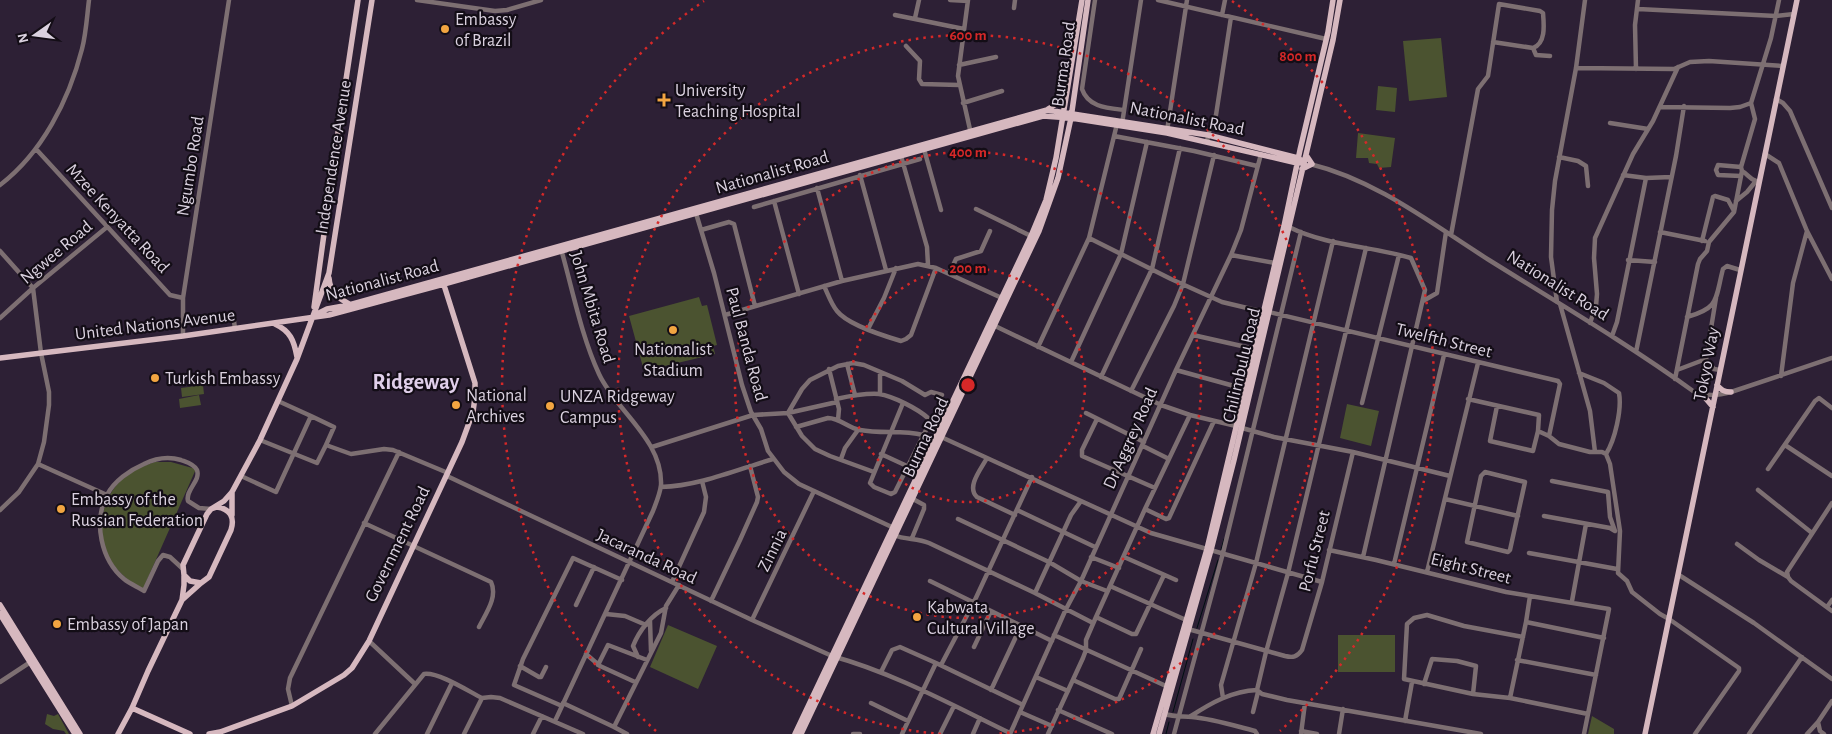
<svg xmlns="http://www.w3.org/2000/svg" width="1832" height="734" viewBox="0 0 1832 734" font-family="'Alegreya Sans',sans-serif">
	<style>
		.green { fill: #4b5330 }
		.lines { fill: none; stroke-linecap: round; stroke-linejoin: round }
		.stream { stroke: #000f11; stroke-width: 1 }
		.minor { stroke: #7d6f72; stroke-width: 4.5 }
		.major { stroke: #d6b8bf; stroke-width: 5.5 }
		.ring { fill: none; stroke: #d62828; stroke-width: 2.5; stroke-dasharray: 2.5 5 }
		.poi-dot { fill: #f2a541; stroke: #130d16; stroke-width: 2 }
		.labels { text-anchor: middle; stroke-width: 4.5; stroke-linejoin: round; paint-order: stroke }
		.poi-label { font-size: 18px; fill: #dad1df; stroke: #130d16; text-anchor: start }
		.street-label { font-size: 18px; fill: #dad1df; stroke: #130d16 }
		.district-label { font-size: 22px; font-weight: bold; fill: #e0cfea; stroke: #130d16 }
		.centre { fill: #d62828; stroke: #130d16; stroke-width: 2.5 }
		.ring-label { font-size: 15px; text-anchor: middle; font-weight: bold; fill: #d62828; stroke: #130d16; stroke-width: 4.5; stroke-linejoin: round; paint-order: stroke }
	</style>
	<rect width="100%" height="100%" fill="#2d2035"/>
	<path class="green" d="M1441,38L1447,97L1409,101L1403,41Z
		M1378,86L1397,88L1395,112L1376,110Z
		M1358,133L1395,138L1391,167L1379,168L1377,164L1369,163L1368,158H1356Z
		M188,176L195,178L192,197L184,195Z
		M699,297L702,306L707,305L717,345L713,346L715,354L644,371L629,316Z
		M203,385L204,394L182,397L181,388Z
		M199,395L201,405L180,408L179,399Z
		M1347,404L1379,411L1371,446L1340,438Z
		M155,462H171L196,469L143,589C137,585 129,582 124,576C118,571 111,562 107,555C93,525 106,483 137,469C142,466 149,464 155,462Z
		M668,625L717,646L698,689L650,667Z
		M1338,635H1395V672H1338Z
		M47,714L54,716L58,714L69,734H66L64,731L53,729L45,724Z
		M1592,716L1614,729V734H1588Z"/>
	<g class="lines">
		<path class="stream" d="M1221,550L1224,539
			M1197,628L1218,560
			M1173,712L1193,639
			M1166,734L1169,722"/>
		<path class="minor" d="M417,0L495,11L507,10L541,0
			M950,0L968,1
			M968,0L958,76L971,134
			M1095,0L1082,89C1088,107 1107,108 1124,110
			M1158,0L1326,39
			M1014,8L1015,0
			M1638,9L1776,16L1794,14
			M895,15L964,29
			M1222,15L1225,0
			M915,18L919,0
			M906,46L920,61L919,79L922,84L959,85
			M1533,48L1536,55L1550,56
			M959,65L996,57
			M1576,68L1674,69L1690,62L1709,61L1783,66
			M1636,69L1635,25L1638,0
			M1776,99L1783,103L1790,111L1832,208
			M963,103L1002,91
			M1660,107L1730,108L1740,107L1751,103
			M1610,123L1648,129
			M1122,124L1141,0
			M1167,131L1187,0
			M1114,136L1194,151L1257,166
			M1207,141L1210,128L1216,115L1231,17
			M36,149L170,295L183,298
			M924,149L941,210
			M1765,154L1779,163L1807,231L1832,279
			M901,156L927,247L928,265
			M1559,157L1578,161L1586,166L1588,186
			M1310,164C1376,180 1432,224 1489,260C1558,303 1628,344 1693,391C1707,396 1716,396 1731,392L1832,358
			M1741,167L1718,165L1716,170L1718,175L1741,176
			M1742,171C1748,174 1748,178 1756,181
			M860,175L886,270
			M1623,175L1646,178L1671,177
			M0,185C42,153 69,100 82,49C86,34 87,16 89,0
			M817,188L842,281
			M774,201L799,294
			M1736,201L1747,192L1756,181
			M754,207L920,159
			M976,209L1031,236
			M695,210L714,273L742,385L751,412L761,429L768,451L784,472L799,484L894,528
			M1289,227C1327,246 1371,246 1411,258L1425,290L1363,557
			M701,230L729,222L734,224L755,306
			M1660,232L1705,241
			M1451,235L1478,89L1488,76L1499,4L1540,11L1543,13C1544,25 1546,43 1533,48L1493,42
			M1089,238L1171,279L1222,302L1264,312
			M1702,241L1713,197L1715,196L1728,200L1734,211
			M1366,248L1288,573L1266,652L1257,690L1262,694L1287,700L1481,734
			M0,251L33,288L41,353L49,392V405L44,442L38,464L19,492L0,510
			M1231,255L1275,263
			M1628,260L1655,262
			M949,274L956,259L981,251L990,231
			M824,286C828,294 831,304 837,311C848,325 884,336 901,341L906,339L911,335L936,268
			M1423,301L1437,293L1446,232
			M1557,302L1551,257L1552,210L1555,181L1576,68L1585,0
			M1560,304L1590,411L1595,452
			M1269,312L1558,381L1560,384L1549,436
			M725,315L842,281L918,264L936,268L1004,299
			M1687,317C1720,308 1715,299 1723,269L1727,266L1740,270
			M0,318L33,288L107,227
			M234,321L235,329
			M1590,323L1596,306L1597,294L1594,258L1595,238L1633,154L1653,121L1678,67
			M993,325L1161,405L1190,415L1236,426
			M868,329L884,298L896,268
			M1193,335L1255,349
			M183,336V298L229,0
			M1612,336L1617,322L1646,178
			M1038,347L1089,238L1117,124
			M1636,352L1676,156L1684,106
			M1706,359L1714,369L1720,370
			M1071,362L1121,254L1147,142
			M847,364L855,395
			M829,369L839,409L838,420
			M1176,370L1245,389
			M1677,370L1706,359L1716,298
			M880,372V394
			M1579,373L1604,383L1619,393C1622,409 1615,440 1606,454
			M1781,376L1793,283L1807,231
			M1101,377L1152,269L1180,148
			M1675,379L1698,264L1700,259L1707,251L1709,242L1734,212L1742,171L1741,167L1755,119L1751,103L1771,38L1779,0
			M1131,391L1174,306L1183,284L1214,155
			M836,399C850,396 865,393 879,394C893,396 918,409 928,418L929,424L895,492L891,494L874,487L870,483L903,403
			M1468,399L1539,415L1538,431L1533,451L1490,441L1497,406
			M1362,403L1399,255
			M788,413L802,389L810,380L838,366L853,363L864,365L902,381L925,395L931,392L942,395
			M788,413L802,436L815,449L830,456L874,472
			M1086,413L1144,442
			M311,416L334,427L326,445L351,454L384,449L393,450L448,473
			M1097,419L1082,450V456L1155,488
			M796,427L828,418C840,418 848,428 860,430C881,434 902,430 923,435
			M1242,428L1274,437L1353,452L1450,476
			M1538,431L1549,436L1559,444L1590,452H1602L1606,454L1610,464L1620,531L1618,573L1627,581L1632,592L1660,614L1669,619L1739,668V671L1695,734
			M939,436L1151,533L1322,582
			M260,440L317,463L326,445
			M1785,445L1832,476
			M1143,446L1169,459
			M652,447L753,415L788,413L837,402
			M881,454L907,466
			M987,458C981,469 966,487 977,497L1015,515
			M841,459L845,448L858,430
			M38,464L107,495
			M1768,469L1815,401L1819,398L1832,408
			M1485,472L1525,482L1510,550L1508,552L1467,542L1481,476Z
			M241,476L276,492L311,416L278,401
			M447,476L752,620L832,656C894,673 952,705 1010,733
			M1552,481L1608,492L1610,517L1615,531
			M661,487C699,486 736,470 773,459
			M1758,490L1812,533
			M1445,499L1518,516
			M1832,503L1787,572L1788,577L1791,581L1832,611
			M1145,509L1166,519L1169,518L1214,421
			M1017,510L1095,547
			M1544,516L1610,528L1615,531
			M958,519L1049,562L1081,581L1107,591
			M364,523L491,582C498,597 486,613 479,627
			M894,535C905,540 917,538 929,543L1035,593L1093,623
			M912,538L924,509V505L913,499
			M1737,544L1759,560L1788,577
			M1329,550L1376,560L1506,592L1609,609L1584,734
			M1529,553L1617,569
			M1091,557L1119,568
			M1124,557L1176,580
			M1394,564L1444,355
			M183,569L170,557L163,555L158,561L144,591C138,587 130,584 124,579C101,560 93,522 107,495C114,481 130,470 144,464C156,458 168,456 181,460C186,462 194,464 197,470C201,481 185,490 188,501L199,508L211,509
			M1427,572L1478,363
			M1679,575L1754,623L1832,679
			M930,581L1052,641
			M672,582L704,512L706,497L702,481
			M1110,586L1186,620
			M1035,593L1071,515L1081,501
			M711,601L740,540L757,502L758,497L750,466
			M1572,601L1586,524
			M576,605L594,567
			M1827,607L1832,600
			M606,614L625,616L646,625
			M1096,617L1132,634H1136L1164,575
			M752,620L814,491
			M650,621L651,651
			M1526,622L1604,638
			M1188,629L1285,656C1293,658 1297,657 1302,650L1322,582L1353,452
			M1054,635L1166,686
			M1523,637L1464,626L1427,615L1414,618L1407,624L1404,679L1473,694L1510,698L1588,714
			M369,641L415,684
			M974,647L991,611
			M586,654L600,666L635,682
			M638,657L633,646C639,631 651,615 666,608
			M1517,660L1596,675
			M598,665L608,645L647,660
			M941,665L974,602L1032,477
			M520,666L539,677H541L546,667
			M881,672L892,650L900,647L936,663L1023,705
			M1036,677L1068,691
			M1073,680L1115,699H1119L1141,649
			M0,682L32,661
			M1424,684L1432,659L1457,661L1476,666L1473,694
			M991,690L1021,626
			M1223,698L1221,685L1256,563L1333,241
			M1510,698L1526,622L1530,596
			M563,703L614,727
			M871,703L908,721
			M292,706L288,689L290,678L399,452
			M562,706L514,685L523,659L573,558L622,580
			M1058,710L1112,734
			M1020,712L1052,726
			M1253,712L1258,692
			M1165,714C1174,717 1183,716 1192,717C1214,719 1235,726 1255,731L1257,734
			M1191,716C1211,703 1232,691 1257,690
			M555,721L653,511C656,503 660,494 661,485C663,440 616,411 599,374C581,335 573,291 561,249
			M1405,721L1412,682
			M1301,731L1317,734
			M375,734L424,674C439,672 468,691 482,698
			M427,734L452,683
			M464,734L482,698L491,697L500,698L583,734
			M533,734L542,716
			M627,734L614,727L661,633L666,606L679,585
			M853,734H860
			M902,734L936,663
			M940,734L954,706
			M973,734L980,718
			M1010,734L1066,609L1081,581L1176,370L1231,255L1241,230L1261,154
			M1048,734L1083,658L1086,650V640L1096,617L1145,509L1190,415
			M1174,734L1223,553L1301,232
			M1301,734L1305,703
			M1339,734L1343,709
			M1749,734L1802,657
			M1807,734L1818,722
			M1824,734L1820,731L1818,722L1832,701"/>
		<path class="major" d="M1048,109L1058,103L1065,94
			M1302,169L1312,164L1306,155
			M329,278C330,292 337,297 349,304
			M314,307L337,139L358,0
			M317,314L327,309L349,305L1047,110L1208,135L1298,158L1304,162
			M275,324C290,331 294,340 297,357
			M0,358L183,336L329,315L444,284L1043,116L1071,118L1167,133L1297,163L1304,162
			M1717,385C1721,390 1724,392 1731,392
			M1702,394L1713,407
			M232,492V515
			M217,507C230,509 235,517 231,530L209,577L201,583L190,581L184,575L183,565L207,514L211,509Z
			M211,509L224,501L232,492L260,440L297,359L329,273L372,0
			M182,600L201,583
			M0,605L80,734
			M0,614L75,734
			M132,708L190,734
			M118,734L132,708L148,671L182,600L184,585V576
			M209,734L220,732L292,706L344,675L352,668L369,641L462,442L473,412L475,397V383L443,282
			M795,734L1031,236L1046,200L1056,158L1082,0
			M801,734L1039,231L1058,178L1071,118L1088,0
			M1153,734L1207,549L1284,226L1300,150L1328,32L1333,0
			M1159,734L1211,550L1234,460L1333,40L1340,0
			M1645,734L1797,0"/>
	</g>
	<g class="ring">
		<circle cx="968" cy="385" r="117"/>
		<circle cx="968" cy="385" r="233"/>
		<path d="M941 734A350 350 0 1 1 995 734"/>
		<path d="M656 731A466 466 0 0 1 704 1M1232 1A466 466 0 0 1 1280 731"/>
	</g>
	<g class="poi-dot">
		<circle cx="445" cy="29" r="5"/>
		<path d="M661.5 92.5h5v5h5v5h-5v5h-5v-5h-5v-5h5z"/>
		<circle cx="673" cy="330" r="5"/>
		<circle cx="155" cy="378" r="5"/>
		<circle cx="456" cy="405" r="5"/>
		<circle cx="550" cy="406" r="5"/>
		<circle cx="61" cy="509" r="5"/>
		<circle cx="917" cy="617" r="5"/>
		<circle cx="57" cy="624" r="5"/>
	</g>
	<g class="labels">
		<g class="poi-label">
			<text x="455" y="25">Embassy<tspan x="455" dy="21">of Brazil</tspan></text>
			<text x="675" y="96">University<tspan x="675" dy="21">Teaching Hospital</tspan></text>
			<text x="673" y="355" text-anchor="middle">Nationalist<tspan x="673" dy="21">Stadium</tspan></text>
			<text x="165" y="384">Turkish Embassy</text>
			<text x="466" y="401">National<tspan x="466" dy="21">Archives</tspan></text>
			<text x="560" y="402">UNZA Ridgeway<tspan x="560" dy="21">Campus</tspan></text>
			<text x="71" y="505">Embassy of the<tspan x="71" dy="21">Russian Federation</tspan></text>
			<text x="927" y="613">Kabwata<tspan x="927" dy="21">Cultural Village</tspan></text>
			<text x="67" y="630">Embassy of Japan</text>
		</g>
		<g class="street-label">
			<text transform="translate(1063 64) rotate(-82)" y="6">Burma Road</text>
			<text transform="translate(1187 118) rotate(11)" y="6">Nationalist Road</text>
			<text transform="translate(333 157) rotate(-81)" y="6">Independence Avenue</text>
			<text transform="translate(190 166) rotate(-81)" y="6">Ngumbo Road</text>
			<text transform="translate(772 172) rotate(-16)" y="6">Nationalist Road</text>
			<text transform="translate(118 218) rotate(47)" y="6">Mzee Kenyatta Road</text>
			<text transform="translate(56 252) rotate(-40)" y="6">Ngwee Road</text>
			<text transform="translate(382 280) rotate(-15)" y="6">Nationalist Road</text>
			<text transform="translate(1558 285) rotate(32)" y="6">Nationalist Road</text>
			<text transform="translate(593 307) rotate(73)" y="6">John Mbita Road</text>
			<text transform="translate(155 324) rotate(-7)" y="6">United Nations Avenue</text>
			<text transform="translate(1444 340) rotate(14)" y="6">Twelfth Street</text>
			<text transform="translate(747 344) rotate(75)" y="6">Paul Banda Road</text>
			<text transform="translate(1706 364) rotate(-79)" y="6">Tokyo Way</text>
			<text transform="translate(1241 365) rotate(-77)" y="6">Chilimbulu Road</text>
			<text transform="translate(925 437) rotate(-65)" y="6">Burma Road</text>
			<text transform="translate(1130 438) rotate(-66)" y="6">Dr Aggrey Road</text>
			<text transform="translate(397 544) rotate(-64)" y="6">Government Road</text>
			<text transform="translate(772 550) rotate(-64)" y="6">Zinnia</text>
			<text transform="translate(1314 551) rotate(-76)" y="6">Porfu Street</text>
			<text transform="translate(647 556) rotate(25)" y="6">Jacaranda Road</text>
			<text transform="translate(1471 568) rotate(14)" y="6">Eight Street</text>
		</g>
		<g class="district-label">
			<text x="416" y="389">Ridgeway</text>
		</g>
	</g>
	<circle cx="968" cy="385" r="8" class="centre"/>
	<g class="ring-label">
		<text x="968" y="40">600 m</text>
		<text x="1298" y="61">800 m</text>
		<text x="968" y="157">400 m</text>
		<text x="968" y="273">200 m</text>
	</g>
	<g transform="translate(35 35) rotate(256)" stroke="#130d16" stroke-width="4" paint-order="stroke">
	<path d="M0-4L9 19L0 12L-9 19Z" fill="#dad1df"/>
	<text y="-8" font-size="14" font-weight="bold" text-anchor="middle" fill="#dad1df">N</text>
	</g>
</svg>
